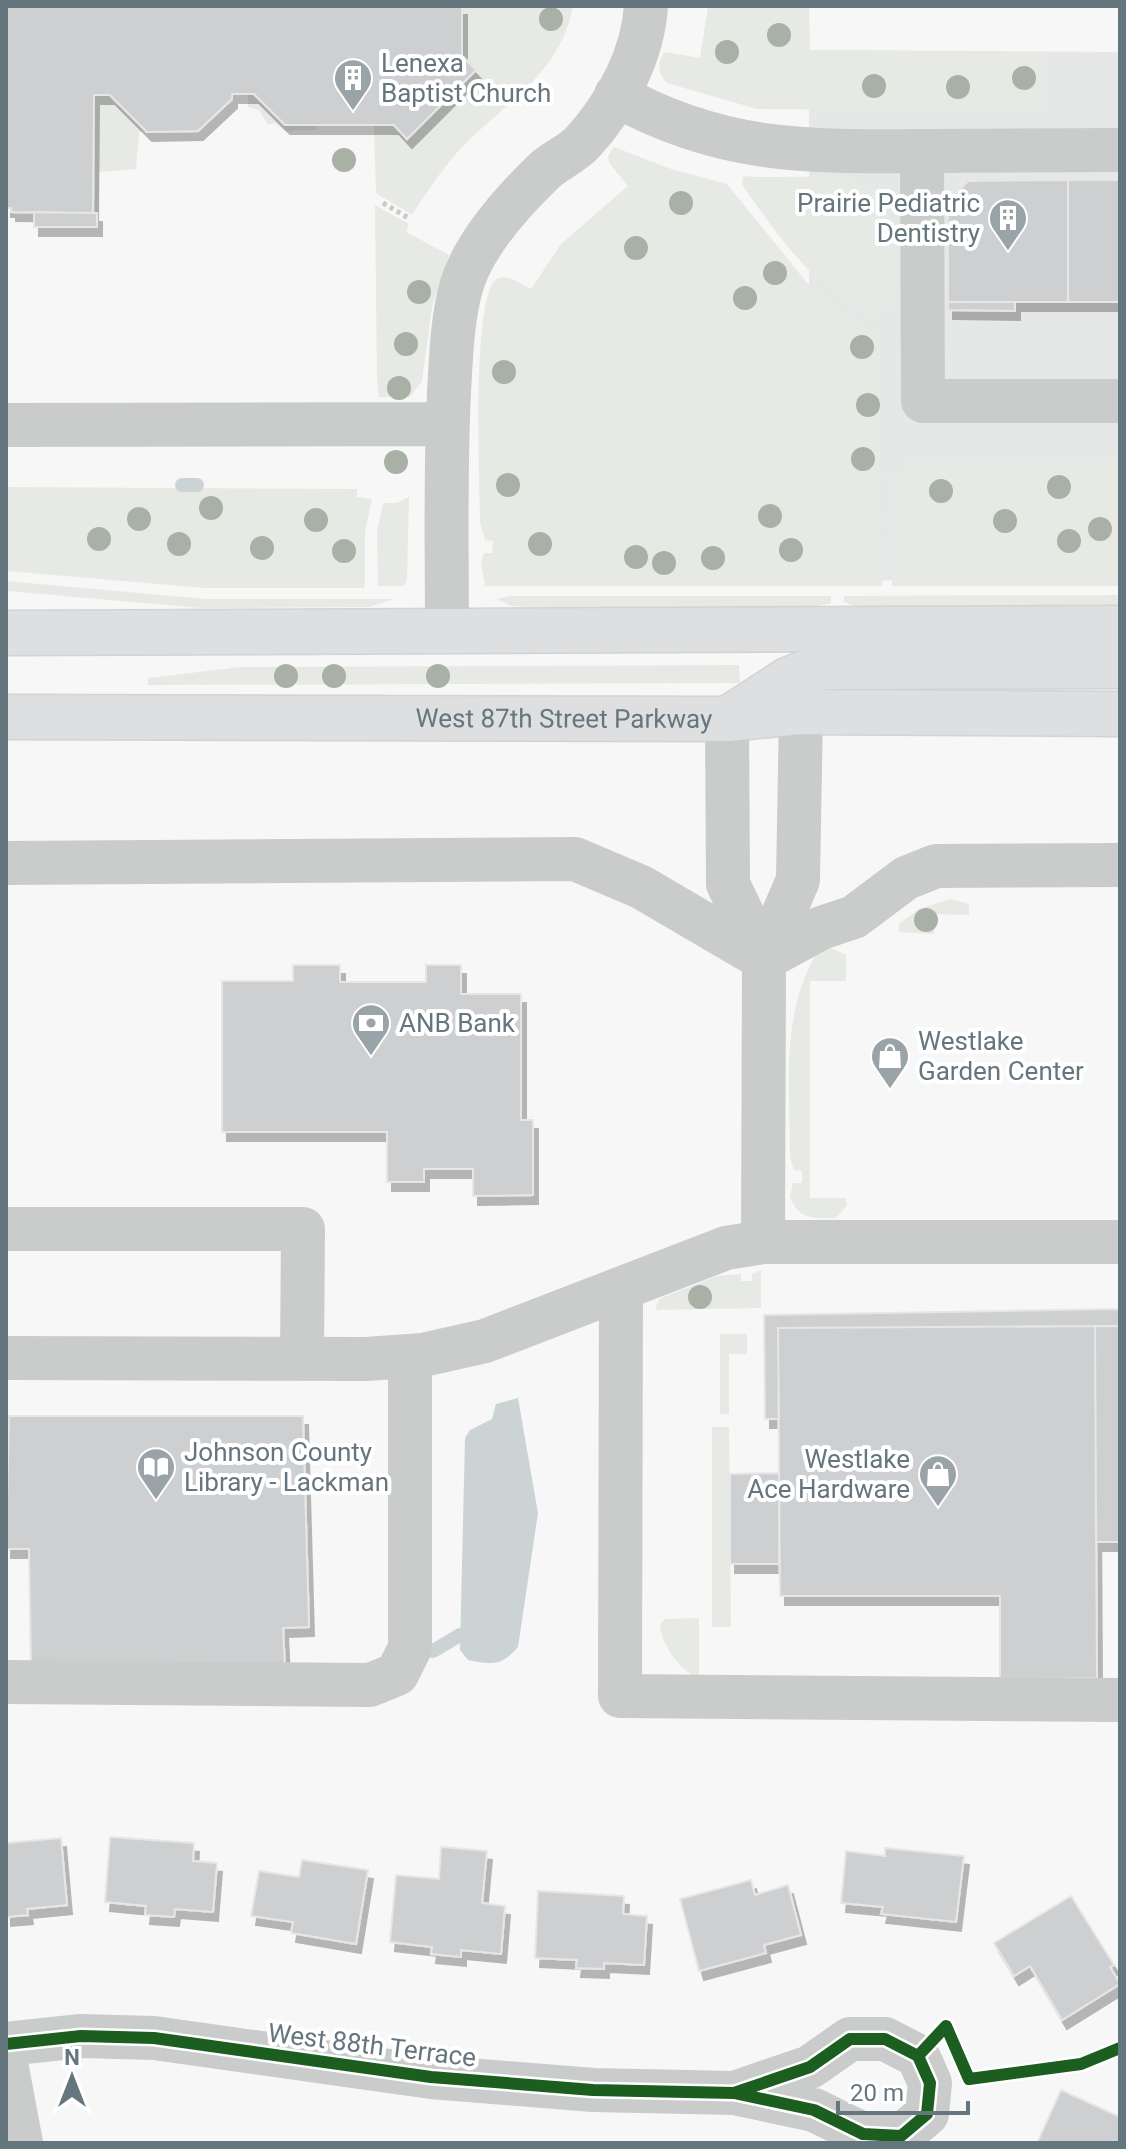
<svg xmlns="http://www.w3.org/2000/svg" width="1126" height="2149" viewBox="0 0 1126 2149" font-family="Roboto,sans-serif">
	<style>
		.built { fill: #e6e8e7 }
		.green { fill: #e6e9e4 }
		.water { fill: #ccd3d5 }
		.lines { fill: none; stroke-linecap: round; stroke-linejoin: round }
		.stream { stroke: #ccd3d5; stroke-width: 14 }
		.building { fill: #cecfd0; stroke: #e6e6e6; stroke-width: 2; filter: url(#shadow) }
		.major-casing { stroke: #d2d3d4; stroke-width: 47 }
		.path { stroke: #c8c9ca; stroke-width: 5; stroke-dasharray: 4 4; stroke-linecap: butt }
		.minor { stroke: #cacccc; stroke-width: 44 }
		.major { stroke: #dedfe0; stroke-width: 44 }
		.cycleway-casing { stroke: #fff; stroke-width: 17 }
		.cycleway { stroke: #1b5e20; stroke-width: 12 }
		.tree { fill: #a9b1a6 }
		.labels { text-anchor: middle; stroke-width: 8; stroke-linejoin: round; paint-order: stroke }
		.poi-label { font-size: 26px; fill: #66767e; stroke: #fff; text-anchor: start }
		.street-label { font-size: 26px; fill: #66767e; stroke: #fff }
	</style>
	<defs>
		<filter id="shadow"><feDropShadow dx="5" dy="9" stdDeviation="0" flood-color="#0004"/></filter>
	</defs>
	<rect width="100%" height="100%" fill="#f7f7f7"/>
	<path class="built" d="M809,50L1120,52V582L809,580Z"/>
	<path class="green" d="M462,6H573C561,72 507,102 464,145C444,166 428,190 412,215L376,193L374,125H394L407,139L476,71L462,56Z
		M708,6H809L810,50L1043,52L1045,112L757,109L667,83C658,74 656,62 665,52L700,58Z
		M248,94H253L285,125H316V130L285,131L275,123L268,125L259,110L248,107Z
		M94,95H110L147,132H139L136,169L99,172L98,227H94L93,213Z
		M614,147L671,169L727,184L808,284L836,307L881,334L882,586H485L481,563L484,553H492L493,541L485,540L480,522C480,486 471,294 497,279C507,273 522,285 531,289L561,244L628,186L609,163L608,156Z
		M743,176C784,181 875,163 889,213C897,243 891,282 891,312L881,313V323C818,293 781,240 742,185Z
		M375,205L409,224L406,232L449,255L432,307L422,381L410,397H379L377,380Z
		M1120,459V586H892V472L905,471V462Z
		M6,487L357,489V497L372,499L365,532V584L364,588H206L6,571Z
		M409,497L407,580L404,586H378L377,532L383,503H397Z
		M6,581L205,599H394L369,607L201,608L7,591Z
		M1120,595V606L856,607L844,602V596Z
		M509,596H831V603L813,607H528L511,606L497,599Z
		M739,665L740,683L148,685V678L241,667Z
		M950,899L969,904V915L935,914L934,934L899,932V924L919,909Z
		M831,948L846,955V981H810V1198H845L847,1205L836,1218C814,1218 797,1220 790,1196L793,1183H802V1171L794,1170L790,1157C790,1088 780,1014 817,953Z
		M761,1270V1308L655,1310L659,1299L717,1276L741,1274V1281H752V1274Z
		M720,1334H747V1354H729V1414H720Z
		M712,1427H729L731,1627H712Z
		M699,1618V1679C680,1670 662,1646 660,1625L665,1619Z"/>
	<path class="water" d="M518,1398L538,1513L518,1647C502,1666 491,1665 468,1660L460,1650L465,1438L470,1430L492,1419L496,1404Z"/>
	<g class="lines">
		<path class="stream" d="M182,485H197
			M433,1651L460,1635"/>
	</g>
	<path class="building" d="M6,6H462V56L476,70L407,139L394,125H285L254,94H232V99L198,131L147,132L110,95H94L93,213L11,212V208H6Z
		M1068,180V302H948V202L968,181Z
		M1068,180H1120V302H1068Z
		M34,212L97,213V227H34Z
		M948,302H1015V311L948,310Z
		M293,965H340V982H426V965H461V994H521V1120H533V1195L473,1196V1169H424V1182H387V1132H222V981H293Z
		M1120,1309V1326L778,1328L779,1419H765L764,1315Z
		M1095,1326L1097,1678L1000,1679V1596H780L778,1328Z
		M1095,1326H1120V1542H1096Z
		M9,1416H303L309,1627L283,1628L285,1667L31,1669L29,1549H6Z
		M779,1473V1564H730V1474Z
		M110,1837L194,1843L193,1861L217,1863L213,1912L175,1909L174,1917L145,1915L146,1906L105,1902Z
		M61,1838L67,1905L27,1909L28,1915L6,1917V1843Z
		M441,1847L487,1851L482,1903L505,1906L501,1954L461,1950V1957L431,1954L432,1947L390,1942L396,1875L439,1879Z
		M885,1848L964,1856L956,1922L881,1914L883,1907L841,1903L846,1851L885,1856Z
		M302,1860L368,1870L356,1944L291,1933L293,1922L251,1916L259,1871L299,1877Z
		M751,1880L755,1895L788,1885L801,1935L764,1945L766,1953L699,1971L680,1899Z
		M538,1891L624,1896L623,1914L647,1916L644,1965L604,1963V1969L576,1968L577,1960L535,1958Z
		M1071,1896L1114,1965L1110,1967L1120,1984L1062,2020L1030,1966L1014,1976L994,1943Z
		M1061,2090L1120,2117V2143H1037Z"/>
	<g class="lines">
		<g class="major-casing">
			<g id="major">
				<path d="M6,633L1120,628"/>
				<path d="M732,716L789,679L822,667L1120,666"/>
				<path id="s1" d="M6,717L727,719L801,712L1120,714"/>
			</g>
		</g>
		<path class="path" d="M383,203L410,219"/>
		<path class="minor" d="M616,95C721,153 806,152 922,151
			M1120,150L922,151L923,401H1120
			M6,425L448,424
			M447,631C447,552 445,472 449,393C451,358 452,318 462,284C475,243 513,201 544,171C556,160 572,154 583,142C616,106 643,55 646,6
			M727,719L728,884L764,959
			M6,863L575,859L641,887L764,959
			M764,959L821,928L854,917L906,878L936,866L1120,865
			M6,1229H303L302,1359
			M763,1242L764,959L798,880L801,712
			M621,1290L620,1696L1120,1700
			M6,1358L366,1359L423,1355L485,1341L726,1248L763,1242H1120
			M6,1682L370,1685L397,1674L410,1648V1356
			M6,2044L81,2036L154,2038L431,2077L593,2090L734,2093L814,2110L863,2134L901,2136L927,2114L930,2083L918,2056L885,2039H850L810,2067L734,2093
			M6,2063L21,2143"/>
		<use href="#major" class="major"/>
		<g class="cycleway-casing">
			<path id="cycleway" d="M6,2044L81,2036L154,2038L431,2077L593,2090L734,2093L814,2110L863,2134L901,2136L927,2114L930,2083L918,2056L885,2039H850L810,2067L734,2093
				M918,2056L946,2026L969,2079L1081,2064L1120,2048"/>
		</g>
		<use href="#cycleway" class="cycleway"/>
	</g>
	<g class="tree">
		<circle cx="551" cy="19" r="12"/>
		<circle cx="779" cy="35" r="12"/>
		<circle cx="727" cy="52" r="12"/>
		<circle cx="1024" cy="78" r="12"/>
		<circle cx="874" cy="86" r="12"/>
		<circle cx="958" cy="87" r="12"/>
		<circle cx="344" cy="160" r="12"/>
		<circle cx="681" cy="203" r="12"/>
		<circle cx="636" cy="248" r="12"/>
		<circle cx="775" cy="273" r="12"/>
		<circle cx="419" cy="292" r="12"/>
		<circle cx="745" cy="298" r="12"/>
		<circle cx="406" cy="344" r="12"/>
		<circle cx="862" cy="347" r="12"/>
		<circle cx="504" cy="372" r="12"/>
		<circle cx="399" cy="388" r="12"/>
		<circle cx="868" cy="405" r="12"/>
		<circle cx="863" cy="459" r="12"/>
		<circle cx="396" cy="462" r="12"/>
		<circle cx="508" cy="485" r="12"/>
		<circle cx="1059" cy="487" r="12"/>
		<circle cx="941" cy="491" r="12"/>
		<circle cx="211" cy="508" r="12"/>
		<circle cx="770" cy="516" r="12"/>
		<circle cx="139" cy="519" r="12"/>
		<circle cx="316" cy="520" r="12"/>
		<circle cx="1005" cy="521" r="12"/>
		<circle cx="1100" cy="529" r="12"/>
		<circle cx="99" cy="539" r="12"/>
		<circle cx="1069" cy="541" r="12"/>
		<circle cx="179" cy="544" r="12"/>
		<circle cx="540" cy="544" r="12"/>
		<circle cx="262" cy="548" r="12"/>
		<circle cx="791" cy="550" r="12"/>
		<circle cx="344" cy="551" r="12"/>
		<circle cx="636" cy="557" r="12"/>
		<circle cx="713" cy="558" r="12"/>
		<circle cx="664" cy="563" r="12"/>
		<circle cx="286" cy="676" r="12"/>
		<circle cx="334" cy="676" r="12"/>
		<circle cx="438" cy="676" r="12"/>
		<circle cx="926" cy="920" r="12"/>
		<circle cx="700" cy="1297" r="12"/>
	</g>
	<defs>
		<g id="building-pin" transform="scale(2)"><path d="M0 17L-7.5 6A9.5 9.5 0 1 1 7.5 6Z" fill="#99a3a8" stroke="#fff"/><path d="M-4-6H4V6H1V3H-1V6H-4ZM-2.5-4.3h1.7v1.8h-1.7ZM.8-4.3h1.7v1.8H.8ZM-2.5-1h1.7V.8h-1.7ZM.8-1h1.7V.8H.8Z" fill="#fff"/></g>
		<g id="bank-pin" transform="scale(2)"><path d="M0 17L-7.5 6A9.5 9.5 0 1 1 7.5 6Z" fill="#99a3a8" stroke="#fff"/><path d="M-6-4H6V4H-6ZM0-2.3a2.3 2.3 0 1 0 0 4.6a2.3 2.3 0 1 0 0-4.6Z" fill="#fff"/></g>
		<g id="shop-pin" transform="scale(2)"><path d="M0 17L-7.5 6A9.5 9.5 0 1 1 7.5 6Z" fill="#99a3a8" stroke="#fff"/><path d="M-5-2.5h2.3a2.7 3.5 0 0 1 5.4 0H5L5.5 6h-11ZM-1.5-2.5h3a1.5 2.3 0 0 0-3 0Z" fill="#fff"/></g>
		<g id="library-pin" transform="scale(2)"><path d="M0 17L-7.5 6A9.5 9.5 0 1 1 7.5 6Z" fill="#99a3a8" stroke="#fff"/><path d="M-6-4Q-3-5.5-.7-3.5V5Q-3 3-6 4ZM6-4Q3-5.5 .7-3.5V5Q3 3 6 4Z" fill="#fff"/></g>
	</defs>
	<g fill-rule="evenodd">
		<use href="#building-pin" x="353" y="78"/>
		<use href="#building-pin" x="1008" y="218"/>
		<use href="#bank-pin" x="371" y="1023"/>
		<use href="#shop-pin" x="890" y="1056"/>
		<use href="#library-pin" x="156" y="1467"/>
		<use href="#shop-pin" x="938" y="1474"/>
	</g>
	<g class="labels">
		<g class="poi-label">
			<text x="381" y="72">Lenexa<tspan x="381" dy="30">Baptist Church</tspan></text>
			<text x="980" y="212" text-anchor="end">Prairie Pediatric<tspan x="980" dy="30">Dentistry</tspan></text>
			<text x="399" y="1032">ANB Bank</text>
			<text x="918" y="1050">Westlake<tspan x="918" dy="30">Garden Center</tspan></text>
			<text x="184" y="1461">Johnson County<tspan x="184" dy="30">Library - Lackman</tspan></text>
			<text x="910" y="1468" text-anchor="end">Westlake<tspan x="910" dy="30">Ace Hardware</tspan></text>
		</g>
		<g class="street-label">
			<text dy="9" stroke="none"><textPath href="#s1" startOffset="558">West 87th Street Parkway</textPath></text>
			<text transform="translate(372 2045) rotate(7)" y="9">West 88th Terrace</text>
		</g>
	</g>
	<rect width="1126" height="2149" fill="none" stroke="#66767e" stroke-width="16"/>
	<g transform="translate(72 2077)" stroke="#ffffff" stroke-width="6" paint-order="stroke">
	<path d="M0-6L14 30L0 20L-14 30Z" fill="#66767e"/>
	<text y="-12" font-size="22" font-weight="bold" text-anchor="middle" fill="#66767e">N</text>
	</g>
	<path d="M838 2101v12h130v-12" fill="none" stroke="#66767e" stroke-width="4"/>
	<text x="850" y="2101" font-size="24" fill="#66767e" stroke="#ffffff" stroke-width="6" paint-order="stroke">20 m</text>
</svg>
